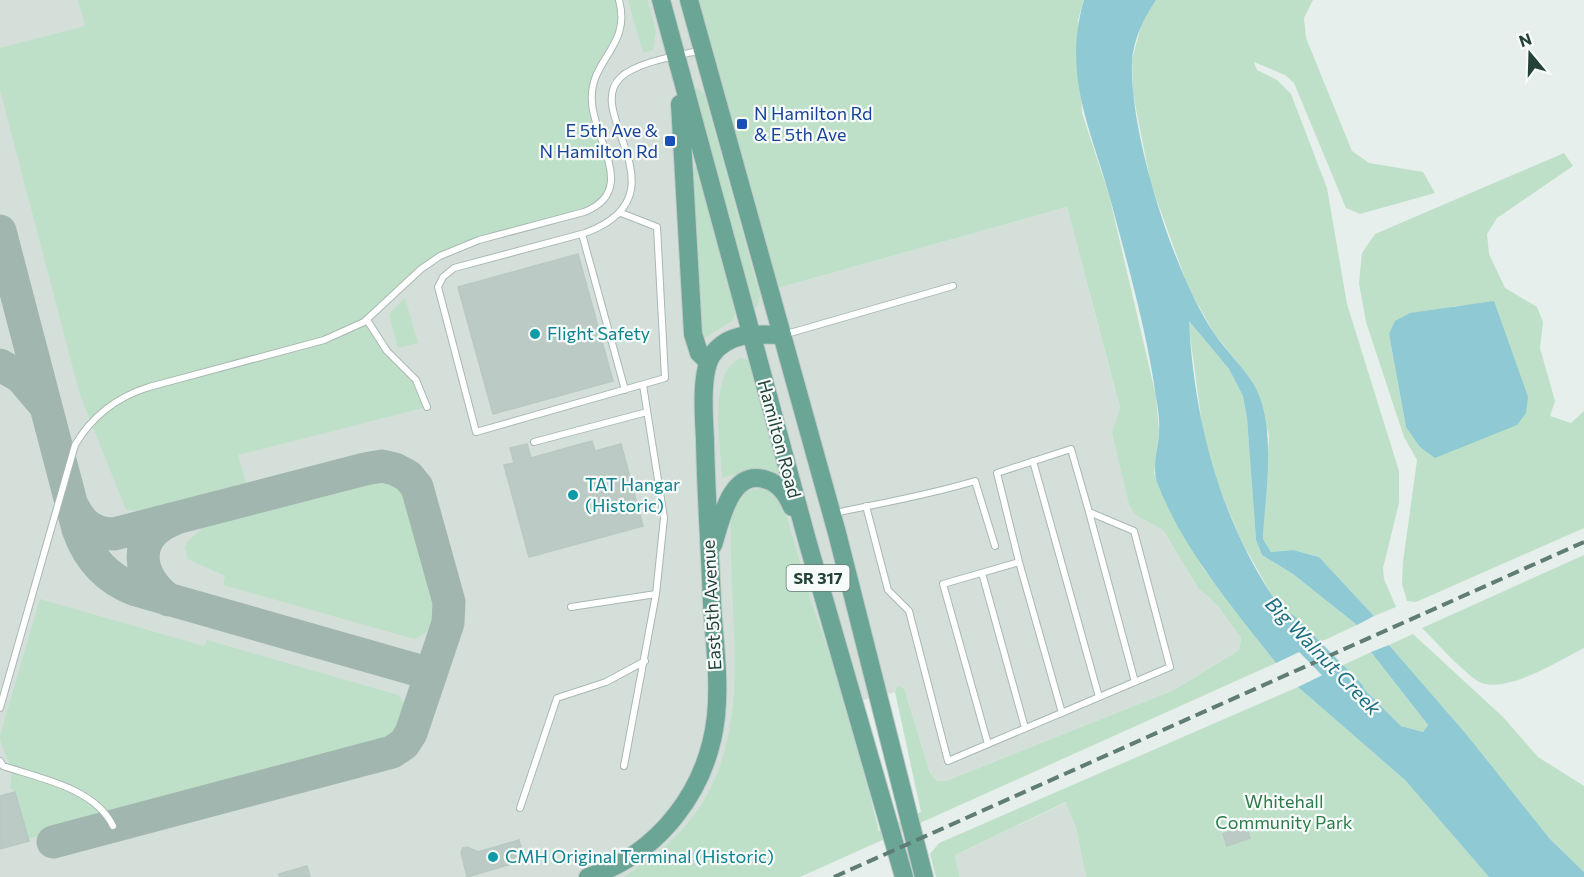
<svg xmlns="http://www.w3.org/2000/svg" width="1584" height="877" viewBox="0 0 1584 877" font-family="Commissioner,sans-serif">
	<style>
		.built { fill: #d4dfda }
		.green { fill: #bfe0c8; fill-rule: evenodd }
		.water { fill: #8ec9d4 }
		.lines { fill: none; stroke-linecap: round; stroke-linejoin: round }
		.river { stroke: #8ec9d4; stroke-width: 22 }
		.taxiway { stroke: #a2b6b0; stroke-width: 33 }
		.building { fill: #bbcac4; stroke: #b8c9c2; stroke-width: 1.5 }
		.service-casing { stroke: #a8b8b2; stroke-width: 8 }
		.primary-casing { stroke: #c2cac8; stroke-width: 20 }
		.service { stroke: #fff; stroke-width: 6 }
		.primary { stroke: #6aa596; stroke-width: 18 }
		.rail { stroke: #5f7d75; stroke-width: 4; stroke-dasharray: 12 6; stroke-linecap: butt }
		.transit-dot { fill: #1a4fb4; stroke: #f7fbf9; stroke-width: 2 }
		.culture-dot { fill: #0f9aa8; stroke: #f7fbf9; stroke-width: 2 }
		.labels { text-anchor: middle; stroke-width: 4.5; stroke-linejoin: round; paint-order: stroke }
		.shield { fill: #f7fbf9; stroke: #637a73; stroke-width: 1.5 }
		.shield-label { font-size: 16px; font-weight: bold; fill: #24423a }
		.transit-label { font-size: 18px; fill: #164399; stroke: #f7fbf9; text-anchor: start }
		.culture-label { font-size: 18px; fill: #0d838f; stroke: #f7fbf9; text-anchor: start }
		.street-label { font-size: 18px; fill: #24423a; stroke: #f7fbf9 }
		.park-label { font-size: 18px; fill: #2d7a4b; stroke: #f7fbf9 }
		.water-label { font-size: 20px; font-style: italic; fill: #1c6f80; stroke: #f7fbf9 }
	</style>
	<rect width="100%" height="100%" fill="#e6efeb"/>
	<path class="built" d="M0,0H661L662,4L674,0H689L771,290L1067,207L1120,409L1112,434L1135,515L1163,530L1198,588L1218,606L1241,638L1239,650L1174,690L946,781H937L930,773L904,688L897,686L895,692L847,704L812,603L785,509L731,513L735,666L731,723L724,756L713,784L696,814L673,842L648,862L623,877H0Z
		M1067,802L1076,828L1086,877H960L955,855Z"/>
	<path class="green" d="M78,0H619L622,29L595,76L592,106L610,170L612,187L598,206L479,240L440,256L367,319L387,351L408,370L427,407L238,455L246,483L139,511L126,510L80,395L0,90V48L85,26Z
		M628,0H648L656,31L653,50L643,53Z
		M689,0H1084L1078,20L1082,113L1109,195L1156,396L1159,431L1154,473L1172,514L1203,568L1276,663L800,877H623C772,788 727,657 731,513C736,498 746,488 763,488L777,496L785,509L812,603L847,704L879,831L921,812L895,692L897,686L904,688L930,773L937,781H946L1174,690L1239,650L1241,638L1218,606L1198,588L1163,530L1135,515L1129,504L1112,433L1120,408L1067,207L771,290Z
		M1156,0H1313L1304,18L1306,38L1352,151L1369,163L1423,172L1435,193L1360,214L1346,208L1294,83L1285,75L1254,62L1257,70L1277,80L1291,94L1327,188L1347,304L1399,471V503L1383,568L1384,579L1396,607L1374,616L1319,557L1293,550L1271,552L1263,539L1269,435L1249,377L1214,333L1188,287L1151,184L1133,94L1132,60L1143,18Z
		M696,88L704,93L760,296L757,308L752,307L692,90Z
		M1564,153L1573,166L1497,218L1487,234L1489,254L1505,288L1537,307L1543,322L1540,348L1555,401L1550,416L1571,423L1584,411V528L1416,602L1407,601L1402,584L1403,562L1417,460L1404,437L1366,322L1359,283L1362,253L1375,234ZM1485,305L1406,427L1389,334L1455,306Z
		M697,166L737,311L732,321L702,340L692,176L694,167Z
		M405,298L418,343L398,348L389,314Z
		M1188,320L1229,369L1243,396L1247,418L1256,540L1262,555L1293,574L1357,625L1318,643L1274,599L1242,542L1214,476L1203,432Z
		M741,358L752,361L784,477L780,478L750,470L722,478C721,448 707,371 741,358Z
		M379,478L394,479L404,488C412,517 439,590 434,616C432,628 425,635 414,639L223,585L225,576L188,559L185,548L188,541L203,528Z
		M1584,555V648C1560,660 1501,698 1476,680C1457,666 1439,645 1422,628Z
		M40,599L204,646L207,640L398,695C415,711 400,736 383,744L28,839L15,792L10,787C16,761 0,754 0,735Z
		M1413,634L1503,717L1538,757L1584,786V872L1550,839L1467,735L1389,645Z
		M1371,652L1428,725L1423,732L1401,726L1341,666Z
		M1298,687L1405,780L1489,877H1086L1076,828L1066,802L955,855L960,877H936L930,854L939,843Z"/>
	<path class="water" d="M1084,0H1156C1144,17 1133,40 1132,62C1129,132 1174,275 1214,333C1229,356 1255,376 1262,404C1274,447 1265,495 1263,539L1271,552L1293,550L1319,557L1374,616L1357,625L1293,574L1262,555L1256,540L1247,418L1243,396L1229,369L1189,321C1194,419 1219,515 1273,597C1285,614 1304,629 1318,643L1276,663C1232,606 1183,550 1157,482C1152,466 1158,449 1159,433C1160,421 1158,408 1156,397C1147,331 1127,262 1110,198C1091,129 1062,75 1084,0Z
		M1494,301L1528,397L1526,413L1517,425L1435,458L1420,447L1406,427L1389,334L1395,321L1410,313Z
		M1389,645L1467,735L1550,839L1584,872V877H1489L1405,780L1298,687L1341,666L1401,726L1423,732L1428,725L1371,652Z"/>
	<g class="lines">
		<path class="river" d="M1288,625L1353,691"/>
		<path class="taxiway" d="M0,231L78,529C88,558 107,579 136,590L431,674
			M0,365L21,377L43,403
			M169,600C137,577 131,537 172,520
			M53,842L392,752L404,744L411,733L448,623L449,602L417,487L408,476L395,469L382,466L365,469L114,534C94,534 82,525 73,507"/>
	</g>
	<path class="building" d="M578,254L613,381L493,414L458,287Z
		M592,441L595,451L621,444L643,526L529,557L504,465L514,463L510,448L527,444L531,458Z
		M15,792L29,841L0,849V796Z
		M1246,826L1250,838L1227,846L1223,834Z
		M519,840L525,860L467,877L461,852L463,848L467,847L478,852Z
		M307,866L310,877H279V874Z"/>
	<g class="lines">
		<g class="service-casing">
			<path id="service" d="M621,213L657,227L665,378L476,432L438,287L443,277L454,268L585,233C688,195 583,114 620,78C635,62 681,55 702,50
				M582,234L625,390
				M367,320L387,351L416,380L427,407
				M783,335L953,286
				M534,442L647,412
				M1033,461L1099,697
				M866,506L888,590L909,611L948,761C1022,730 1096,699 1170,667L1134,531L1089,512L1071,449L997,473L1019,562L943,584L988,744
				M1089,512L1135,682
				M835,513C882,503 929,495 975,481L995,546
				M1019,562L1062,713
				M982,573L1025,728
				M571,607L656,594L664,518L643,385
				M0,708L75,445C92,416 117,397 149,387L324,340L364,322L421,269L440,256L479,240L584,212C638,191 595,143 592,103C588,59 632,48 619,0
				M0,761L3,766C39,778 95,788 113,826
				M624,766L656,594
				M520,808L557,698L606,682L645,661"/>
		</g>
		<g class="primary-casing">
			<path id="primary" d="M661,0L807,540L904,877
				M689,0L837,533L924,877
				M680,104L693,334L699,353L708,362
				M713,545C721,521 730,467 767,480C780,484 787,495 792,507
				M588,877C659,854 708,790 716,716C720,679 714,640 712,603C710,549 706,494 705,440C704,418 700,373 712,355C729,331 757,334 782,335"/>
		</g>
		<use href="#service" class="service"/>
		<use href="#primary" class="primary"/>
		<path class="rail" d="M834,877L1584,542"/>
	</g>
	<g class="transit-dot">
		<rect x="736" y="118" width="12" height="12" rx="3"/>
		<rect x="664" y="135" width="12" height="12" rx="3"/>
	</g>
	<g class="culture-dot">
		<circle cx="535" cy="334" r="6"/>
		<circle cx="573" cy="495" r="6"/>
		<circle cx="493" cy="857" r="6"/>
	</g>
	<g class="labels">
		<rect class="shield" x="786.5" y="565" width="63" height="26" rx="4.5"/>
		<g class="shield-label">
			<text x="818" y="584">SR 317</text>
		</g>
		<g class="transit-label">
			<text x="754" y="120">N Hamilton Rd<tspan x="754" dy="21">&amp; E 5th Ave</tspan></text>
			<text x="658" y="137" text-anchor="end">E 5th Ave &amp;<tspan x="658" dy="21">N Hamilton Rd</tspan></text>
		</g>
		<g class="culture-label">
			<text x="547" y="340">Flight Safety</text>
			<text x="585" y="491">TAT Hangar<tspan x="585" dy="21">(Historic)</tspan></text>
			<text x="505" y="863">CMH Original Terminal (Historic)</text>
		</g>
		<g class="street-label">
			<text transform="translate(779 439) rotate(75)" y="6">Hamilton Road</text>
			<text transform="translate(712 605) rotate(-93)" y="6">East 5th Avenue</text>
		</g>
		<g class="park-label">
			<text x="1284" y="808">Whitehall<tspan x="1284" dy="21">Community Park</tspan></text>
		</g>
		<g class="water-label">
			<text transform="translate(1323 656) rotate(46)" y="7">Big Walnut Creek</text>
		</g>
	</g>
	<g transform="translate(1530 54) rotate(341)" stroke="#f7fbf9" stroke-width="4.5" paint-order="stroke">
	<path d="M0-4.5L10 22L0 15L-10 22Z" fill="#24423a"/>
	<text y="-9" font-size="16" font-weight="bold" text-anchor="middle" fill="#24423a">N</text>
	</g>
</svg>
